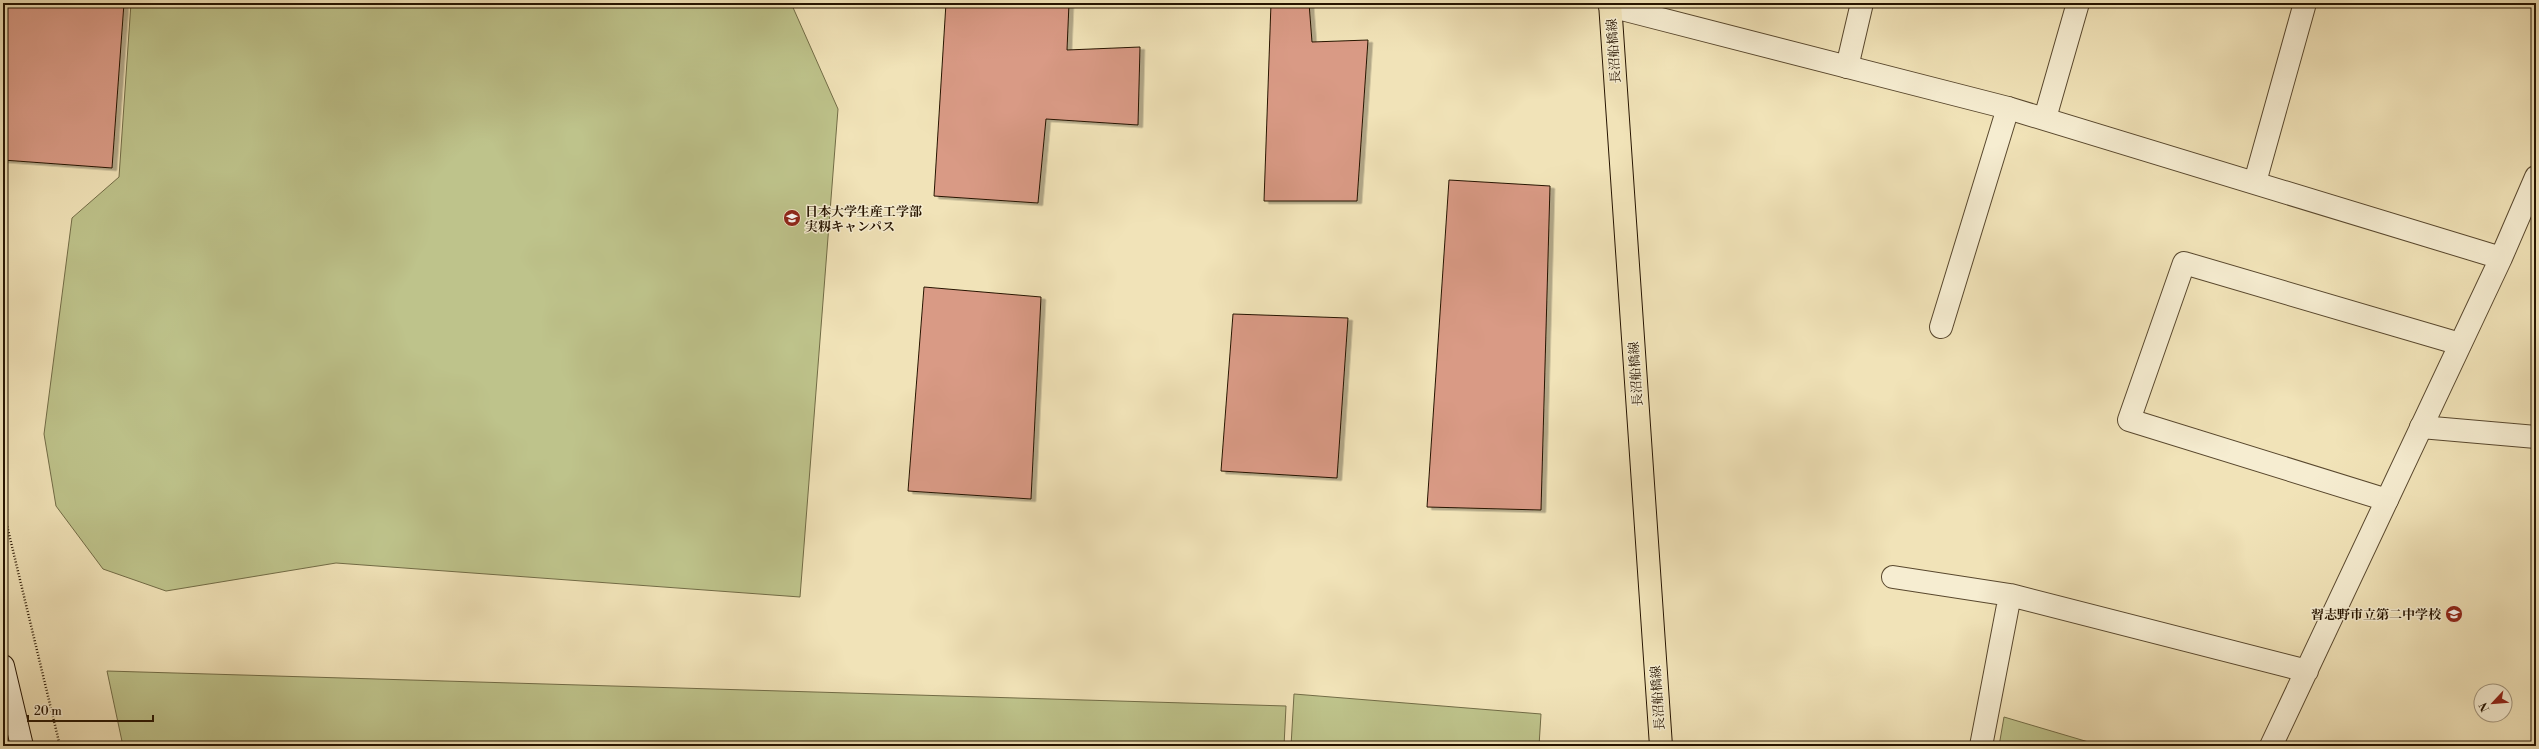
<svg xmlns="http://www.w3.org/2000/svg" width="2539" height="749" viewBox="0 0 2539 749" font-family="'Libre Bodoni','Noto Serif JP',serif">
	<style>
		.green { fill: #bec38b; stroke: #726c46 }
		.water { fill: #9ebcb8; stroke: #6e796e }
		.building { fill: #d99a85; stroke: #261400; filter: url(#shadow) }
		.lines { fill: none; stroke-linecap: round; stroke-linejoin: round }
		.lane-casing { stroke: #59482e; stroke-width: 24 }
		.street-casing { stroke: #59482e; stroke-width: 24 }
		.secondary-casing { stroke: #261400; stroke-width: 24 }
		.primary-casing { stroke: #261400; stroke-width: 24 }
		.path { stroke: #261400; stroke-width: 2.5; stroke-dasharray: 1 2; stroke-linecap: butt }
		.lane { stroke: #f6edd1; stroke-width: 22 }
		.street { stroke: #f6edd1; stroke-width: 22 }
		.secondary { stroke: #f6edd1; stroke-width: 22 }
		.primary { stroke: #f1e3b8; stroke-width: 22 }
		.rail-casing { stroke: #261400; stroke-width: 4.5 }
		.rail { stroke: #f6edd1; stroke-width: 3; stroke-dasharray: 9; stroke-linecap: butt }
		.labels { text-anchor: middle; stroke-width: 3; stroke-linejoin: round; paint-order: stroke }
		.street-label { font-size: 13px; fill: #261400; stroke: #f6edd1 }
		.poi-label { font-size: 13px; font-weight: bold; fill: #261400; stroke: #f6edd1; text-anchor: start }
	</style>
	<defs>
		<filter id="shadow"><feDropShadow dx="4.5" dy="2.5" stdDeviation="0" flood-color="#0004"/></filter>
	</defs>
	<rect width="100%" height="100%" fill="#f1e3b8"/>
	<filter id="stains"><feTurbulence type="fractalNoise" baseFrequency=".005" numOctaves="4"/><feColorMatrix values="0 0 0 0 .2 0 0 0 0 .09 0 0 0 0 .02 0 0 0 .5 -.17"/></filter>
	<radialGradient id="worn" r=".72"><stop offset=".6" stop-color="#630" stop-opacity="0"/><stop offset="1" stop-color="#630" stop-opacity=".3"/></radialGradient>
	<path class="green" d="M131,3H791L838,109L800,597L336,563L166,591L103,569L56,506L44,434L72,218L119,177Z
		M107,671L1286,706L1284,746H123Z
		M1294,694L1541,714L1539,746H1291Z
		M2004,717L2102,746H1999Z"/>
	<path class="water" d="M2536,578V661H2532Z"/>
	<path class="building" d="M3,3H124L112,168L3,160Z
		M946,3H1069L1067,50L1140,47L1138,125L1046,119L1038,203L934,196Z
		M1271,3H1309L1312,42L1368,40L1357,201H1264Z
		M1449,180L1550,186L1541,510L1427,507Z
		M924,287L1041,297L1031,499L908,491Z
		M1233,314L1348,318L1337,478L1221,471Z"/>
	<g class="lines">
		<g class="lane-casing">
			<path id="lane" d="M1847,67L1862,3
				M2045,118L2078,3
				M2255,182L2305,3
				M1941,327L2008,108
				M2421,427L2536,437
				M2387,500L2129,420L2184,263L2460,344"/>
		</g>
		<g class="street-casing">
			<path id="street" d="M1610,6L2008,108L2501,258
				M1893,577L2010,595
				M1981,746L2010,595L2307,671
				M2271,746L2501,258L2536,177"/>
		</g>
		<g class="secondary-casing">
			<path id="secondary" d="M3,666L22,746"/>
		</g>
		<g class="primary-casing">
			<path id="primary" d="M1610,3L1661,746"/>
		</g>
		<path class="path" d="M3,509L60,746"/>
		<use href="#lane" class="lane"/>
		<use href="#street" class="street"/>
		<use href="#secondary" class="secondary"/>
		<use href="#primary" class="primary"/>
		<g class="rail-casing">
			<path id="rail" d="M2535,3L2536,4"/>
		</g>
		<use href="#rail" class="rail"/>
	</g>
	<defs>
		<g id="university-disc" transform="scale(0.9)"><circle r="9.5" fill="#8f2418" stroke="#f6edd1"/><path d="M0-5L7-2L0 1L-7-2ZM-4 1L0 2.5L4 1V4Q0 6-4 4Z" fill="#fff"/></g>
		<g id="school-disc" transform="scale(0.9)"><circle r="9.5" fill="#8f2418" stroke="#f6edd1"/><path d="M0-5L7-2L0 1L-7-2ZM-4 1L0 2.5L4 1V4Q0 6-4 4Z" fill="#fff"/></g>
	</defs>
	<g fill-rule="evenodd">
		<use href="#university-disc" x="792" y="218"/>
		<use href="#school-disc" x="2454" y="614"/>
	</g>
	<g class="labels">
		<g class="street-label">
			<text transform="translate(1613 51) rotate(-94)" y="5">長沼船橋線</text>
			<text transform="translate(1635 374) rotate(-94)" y="5">長沼船橋線</text>
			<text transform="translate(1657 698) rotate(-94)" y="5">長沼船橋線</text>
		</g>
		<g class="poi-label">
			<text x="805" y="216">日本大学生産工学部<tspan x="805" dy="15">実籾キャンパス</tspan></text>
			<text x="2441" y="619" text-anchor="end">習志野市立第二中学校</text>
		</g>
	</g>
	<rect width="2539" height="749" fill="none" stroke="#f1e3b8" stroke-width="16"/>
	<rect x="4" y="4" width="2531" height="741" fill="none" stroke="#261400" stroke-width="2"/>
	<rect x="8" y="8" width="2523" height="733" fill="none" stroke="#261400"/>
	<g transform="translate(2493 703) rotate(244)"><circle r="19" fill="#f6edd1" stroke="#a3967d"/>
	<path d="M0-3L7 15L0 10L-7 15Z" fill="#8f2418"/>
	<text y="-6" font-size="11" font-weight="bold" text-anchor="middle" fill="#261400">N</text>
	</g>
	<path d="M28 715v6h125v-6" fill="none" stroke="#261400" stroke-width="2"/>
	<text x="34" y="715" font-size="12" fill="#261400" stroke="#f6edd1" stroke-width="3" paint-order="stroke">20 m</text>
	<rect width="100%" height="100%" filter="url(#stains)"/>
	<rect width="100%" height="100%" fill="url(#worn)"/>
</svg>
